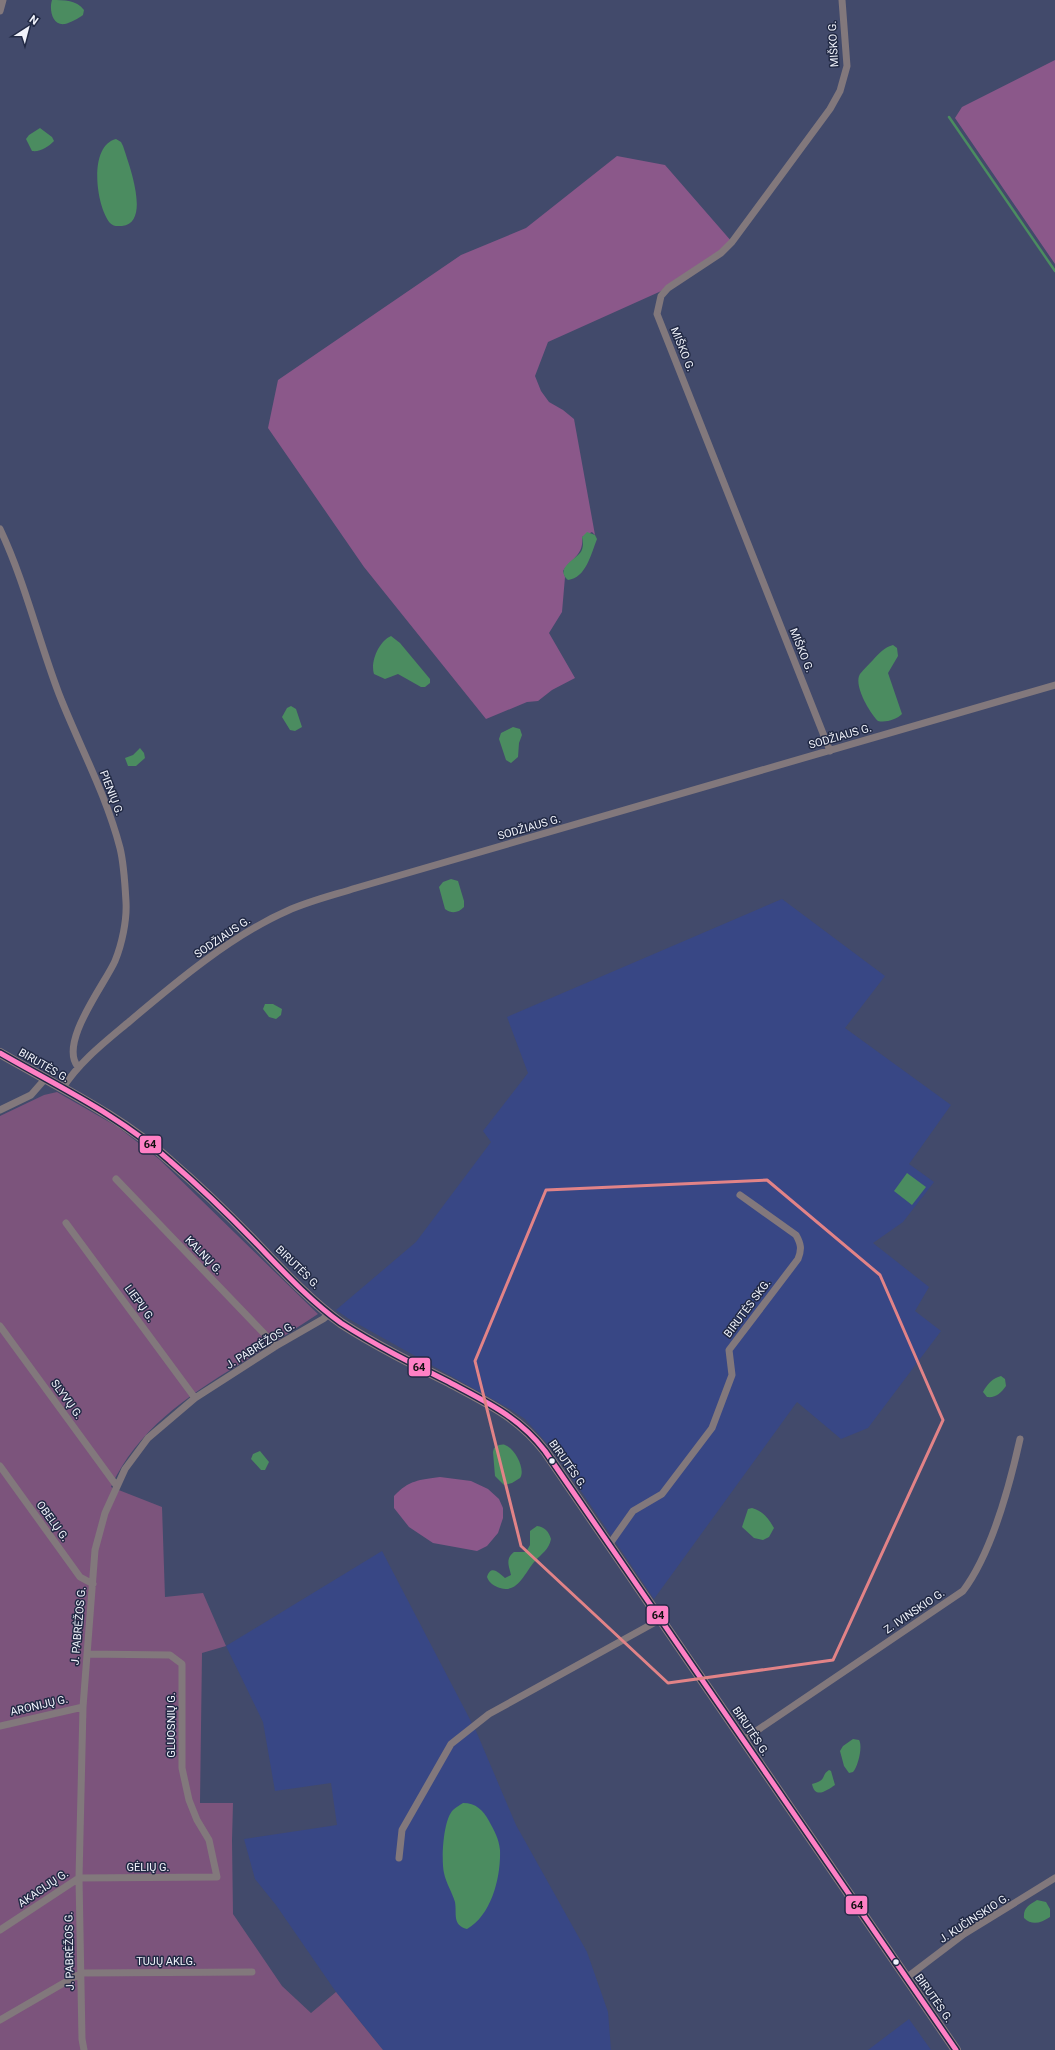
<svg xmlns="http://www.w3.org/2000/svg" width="1055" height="2050" viewBox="0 0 1055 2050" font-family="Roboto,sans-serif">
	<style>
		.built { fill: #384785 }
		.green { fill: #7c547c }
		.forest { fill: #8b588a }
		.water { fill: #4b8c60 }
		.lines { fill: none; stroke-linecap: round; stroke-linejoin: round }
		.stream { stroke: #4b8c60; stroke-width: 2.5 }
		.street { stroke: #82787c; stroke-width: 7 }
		.secondary { stroke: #887c7f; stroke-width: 10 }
		.bus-1-casing { stroke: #222a45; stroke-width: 8 }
		.bus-1 { stroke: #ff80c5; stroke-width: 5 }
		.marked { fill: none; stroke: #e28387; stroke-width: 3; stroke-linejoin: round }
		.bus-dot { fill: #f1f3fb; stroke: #222a45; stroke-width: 1.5 }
		.labels { text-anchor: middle; stroke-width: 3; stroke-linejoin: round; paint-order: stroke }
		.street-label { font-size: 11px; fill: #f1f3fb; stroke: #222a45 }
		.line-badge { stroke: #222a45; stroke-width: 1.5 }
		.pale-badge-label { font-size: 11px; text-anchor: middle; font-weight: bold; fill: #111 }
	</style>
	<rect width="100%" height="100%" fill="#424a6b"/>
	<path class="built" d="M782,899L885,976L845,1028L951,1105L909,1164L934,1182L903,1222L873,1243L929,1287L915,1311L941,1331L868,1428L841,1439L797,1402L654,1599L554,1451L525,1419L510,1409L349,1319L336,1310L416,1242L491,1142L483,1131L528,1073L507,1017Z
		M382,1551L476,1731L516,1825L587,1952L608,2012L611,2050H383L336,1992L276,1905L255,1879L244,1839L337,1825L331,1783L275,1791L263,1722L226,1646Z
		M909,2019L931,2050H868Z"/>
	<path class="green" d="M57,1092L118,1127L159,1159L318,1314C292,1331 265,1348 238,1365C186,1397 137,1430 111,1487L162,1507L165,1597L203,1593L226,1646L202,1653L200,1803H233L232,1840L233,1914L282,1986L311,2013L336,1992L383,2050H0V1116L44,1095Z"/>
	<path class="forest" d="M1055,60V264L955,118L962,107Z
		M617,156L665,165L732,242L668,288L548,342L535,376L541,391L549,402L563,410L574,419L595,535L592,532L582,537C584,555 572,558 563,571L565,577L562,612L549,633L575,678L552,690L538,701L527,702L486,719L364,567L268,428L278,380L461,255L526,228Z
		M440,1477L471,1481L488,1489L499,1499L503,1508V1518L498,1533L487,1546L477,1551L433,1543L409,1527L394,1508V1496C409,1480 419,1480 440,1477Z"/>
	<path class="water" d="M52,0C64,0 77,0 84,10L83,15C79,18 70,23 65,24C52,26 49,9 52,0Z
		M40,128L52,137L54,141C48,147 41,152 32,151L26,139L29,135Z
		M116,139L121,142L123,146C128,162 152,223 122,226C117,226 114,227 110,223C96,206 88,146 116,139Z
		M587,532L595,535L597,539C591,554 586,578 568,580C555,569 573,561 580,553C584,548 583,542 582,537Z
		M391,636L400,643L430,679V683L425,687H421L398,674L385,679L374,674C370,662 379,641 391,636Z
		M893,645L897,648L898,656L888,673L902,714C897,719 886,723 878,721C870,713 853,685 860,674C864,669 869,664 873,660C878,654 885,647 893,645Z
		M291,706L296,709L302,727L295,731L290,730L282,717L287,708Z
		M513,727L520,729L522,735L519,743L518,757L511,763L506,760L499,739L501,733Z
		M140,748L144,753L145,758L136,766H128L125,758L133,755Z
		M451,879L458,881L464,901V907C458,913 452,914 445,909L439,887L443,882Z
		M265,1004H273L282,1009L281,1015L276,1019L269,1017L263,1009Z
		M907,1173L926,1187L912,1205L894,1191Z
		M1001,1376L1005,1379L1006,1386C1001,1393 996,1398 987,1397L983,1392C987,1384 993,1378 1001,1376Z
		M499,1445C501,1445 503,1444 505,1445C515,1448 526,1470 520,1478L512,1483L504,1485L495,1476L493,1452L494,1448Z
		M260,1451L269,1462L265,1470H261L251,1459L253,1454Z
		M752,1508C763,1511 768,1518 774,1528L769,1537L763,1540L754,1538L742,1527L748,1509Z
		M537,1526C545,1527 549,1532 551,1539C549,1550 541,1554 535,1561C525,1572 518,1594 500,1588C494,1586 489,1583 487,1577C491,1564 499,1573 505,1578L511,1575C509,1566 505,1559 514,1552H526L530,1545V1531Z
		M853,1739L859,1740C863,1746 858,1767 853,1772L849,1773L844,1766L840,1751L843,1746Z
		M829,1770L831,1771L835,1785C826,1791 815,1799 812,1784C828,1780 820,1776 829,1770Z
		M463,1803C476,1803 483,1810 489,1821C494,1830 499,1839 500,1850C501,1876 492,1915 467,1929C452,1925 457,1914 455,1902C452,1892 446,1883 444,1873C441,1860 443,1820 453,1810C456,1807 460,1805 463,1803Z
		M1037,1900L1046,1902L1050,1909V1917C1041,1923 1032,1926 1024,1918C1023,1908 1029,1905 1037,1900Z"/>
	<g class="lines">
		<path class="stream" d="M949,117L1055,271"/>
		<path class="street" d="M0,11L3,0
			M0,529C25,582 38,639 59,694C79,745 106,794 120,848C124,864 125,884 126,902C127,920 122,944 115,961C105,984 58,1043 78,1067
			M830,751L657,314L661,296L668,288L721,253L732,242L830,109L840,91L847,66L842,0
			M62,1089C80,1061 105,1042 130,1021C176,982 232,935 287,911C309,901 334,895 356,888L1055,685
			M0,1110L31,1095L45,1079
			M116,1179L276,1346
			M66,1223L195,1398
			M0,1326L116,1485
			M0,1466L80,1577L93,1584
			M609,1545L633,1511L662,1494L712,1428L732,1375L729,1350L798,1259C802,1249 801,1244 796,1235L740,1195
			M0,1726L83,1707
			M743,1740L963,1591C991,1554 1010,1484 1020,1439
			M399,1858L402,1830L451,1744L489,1714L661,1619
			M0,1930L79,1878L217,1877L209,1840L197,1820L189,1800L182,1768V1664L170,1655L87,1654
			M906,1978L964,1934L1055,1878
			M0,2020L81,1973L252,1972
			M84,2050L82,2039L79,1878L83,1707L95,1550L105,1513L125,1469L148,1438L195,1398L276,1346L323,1319L329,1314"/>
		<path class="secondary" d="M0,1053C57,1086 121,1116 170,1161C199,1186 227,1213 254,1241C281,1269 309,1300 341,1323C375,1345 413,1364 449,1382C486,1402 518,1416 545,1451L956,2050"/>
		<g class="bus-1-casing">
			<path id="bus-1" d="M0,1053C57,1086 121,1116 170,1161C199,1186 227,1213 254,1241C281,1269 309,1300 341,1323C375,1345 413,1364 449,1382C486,1402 518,1416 545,1451L956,2050"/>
		</g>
		<use href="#bus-1" class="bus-1"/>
	</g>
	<path class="marked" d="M767,1180L880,1275L943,1420L833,1660L668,1683L521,1546L475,1361L546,1190Z"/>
	<g class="bus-dot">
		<circle cx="552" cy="1461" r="3.5"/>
		<circle cx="896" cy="1962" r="3.5"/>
	</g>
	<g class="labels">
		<g class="street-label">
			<text transform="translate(833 44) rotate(-93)" y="4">MIŠKO G.</text>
			<text transform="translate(683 349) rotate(68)" y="4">MIŠKO G.</text>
			<text transform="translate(802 650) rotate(68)" y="4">MIŠKO G.</text>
			<text transform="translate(840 736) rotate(-16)" y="4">SODŽIAUS G.</text>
			<text transform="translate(112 793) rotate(69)" y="4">PIENIŲ G.</text>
			<text transform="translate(529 827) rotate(-16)" y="4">SODŽIAUS G.</text>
			<text transform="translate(222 937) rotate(-34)" y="4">SODŽIAUS G.</text>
			<text transform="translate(44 1065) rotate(30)" y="4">BIRUTĖS G.</text>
			<text transform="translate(204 1255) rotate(46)" y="4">KALNŲ G.</text>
			<text transform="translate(298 1267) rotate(44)" y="4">BIRUTĖS G.</text>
			<text transform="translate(140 1303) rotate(54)" y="4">LIEPŲ G.</text>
			<text transform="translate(747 1308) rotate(-53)" y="4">BIRUTĖS SKG.</text>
			<text transform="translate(260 1345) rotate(-32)" y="4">J. PABRĖŽOS G.</text>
			<text transform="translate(67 1399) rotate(54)" y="4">SLYVŲ G.</text>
			<text transform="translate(568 1464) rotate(55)" y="4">BIRUTĖS G.</text>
			<text transform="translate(53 1521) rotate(54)" y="4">OBELŲ G.</text>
			<text transform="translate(914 1611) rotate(-34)" y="4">Z. IVINSKIO G.</text>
			<text transform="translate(78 1626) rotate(-85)" y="4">J. PABRĖŽOS G.</text>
			<text transform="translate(39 1705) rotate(-13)" y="4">ARONIJŲ G.</text>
			<text transform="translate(171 1725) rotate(-90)" y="4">GLUOSNIŲ G.</text>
			<text transform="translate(751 1731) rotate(56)" y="4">BIRUTĖS G.</text>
			<text x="148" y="1871">GĖLIŲ G.</text>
			<text transform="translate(43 1888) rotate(-34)" y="4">AKACIJŲ G.</text>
			<text transform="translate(974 1918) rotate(-33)" y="4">J. KUČINSKIO G.</text>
			<text transform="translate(69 1951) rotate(-91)" y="4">J. PABRĖŽOS G.</text>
			<text x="166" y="1965">TUJŲ AKLG.</text>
			<text transform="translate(934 1998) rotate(55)" y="4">BIRUTĖS G.</text>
		</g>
	</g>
	<g class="line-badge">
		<rect x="139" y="1135" width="23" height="19" rx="4" fill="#ff80c5"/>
		<rect x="408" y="1357" width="23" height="20" rx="4" fill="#ff80c5"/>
		<rect x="646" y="1605" width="23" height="20" rx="4" fill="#ff80c5"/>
		<rect x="845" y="1895" width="23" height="20" rx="4" fill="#ff80c5"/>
	</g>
	<g class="pale-badge-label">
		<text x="150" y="1148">64</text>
		<text x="419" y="1371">64</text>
		<text x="658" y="1619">64</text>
		<text x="857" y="1909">64</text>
	</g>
	<g transform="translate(28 28) rotate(36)" stroke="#222a45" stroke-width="3" paint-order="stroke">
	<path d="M0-3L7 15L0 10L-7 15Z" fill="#f1f3fb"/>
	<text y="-6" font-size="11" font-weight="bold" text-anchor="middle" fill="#f1f3fb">N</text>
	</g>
</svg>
